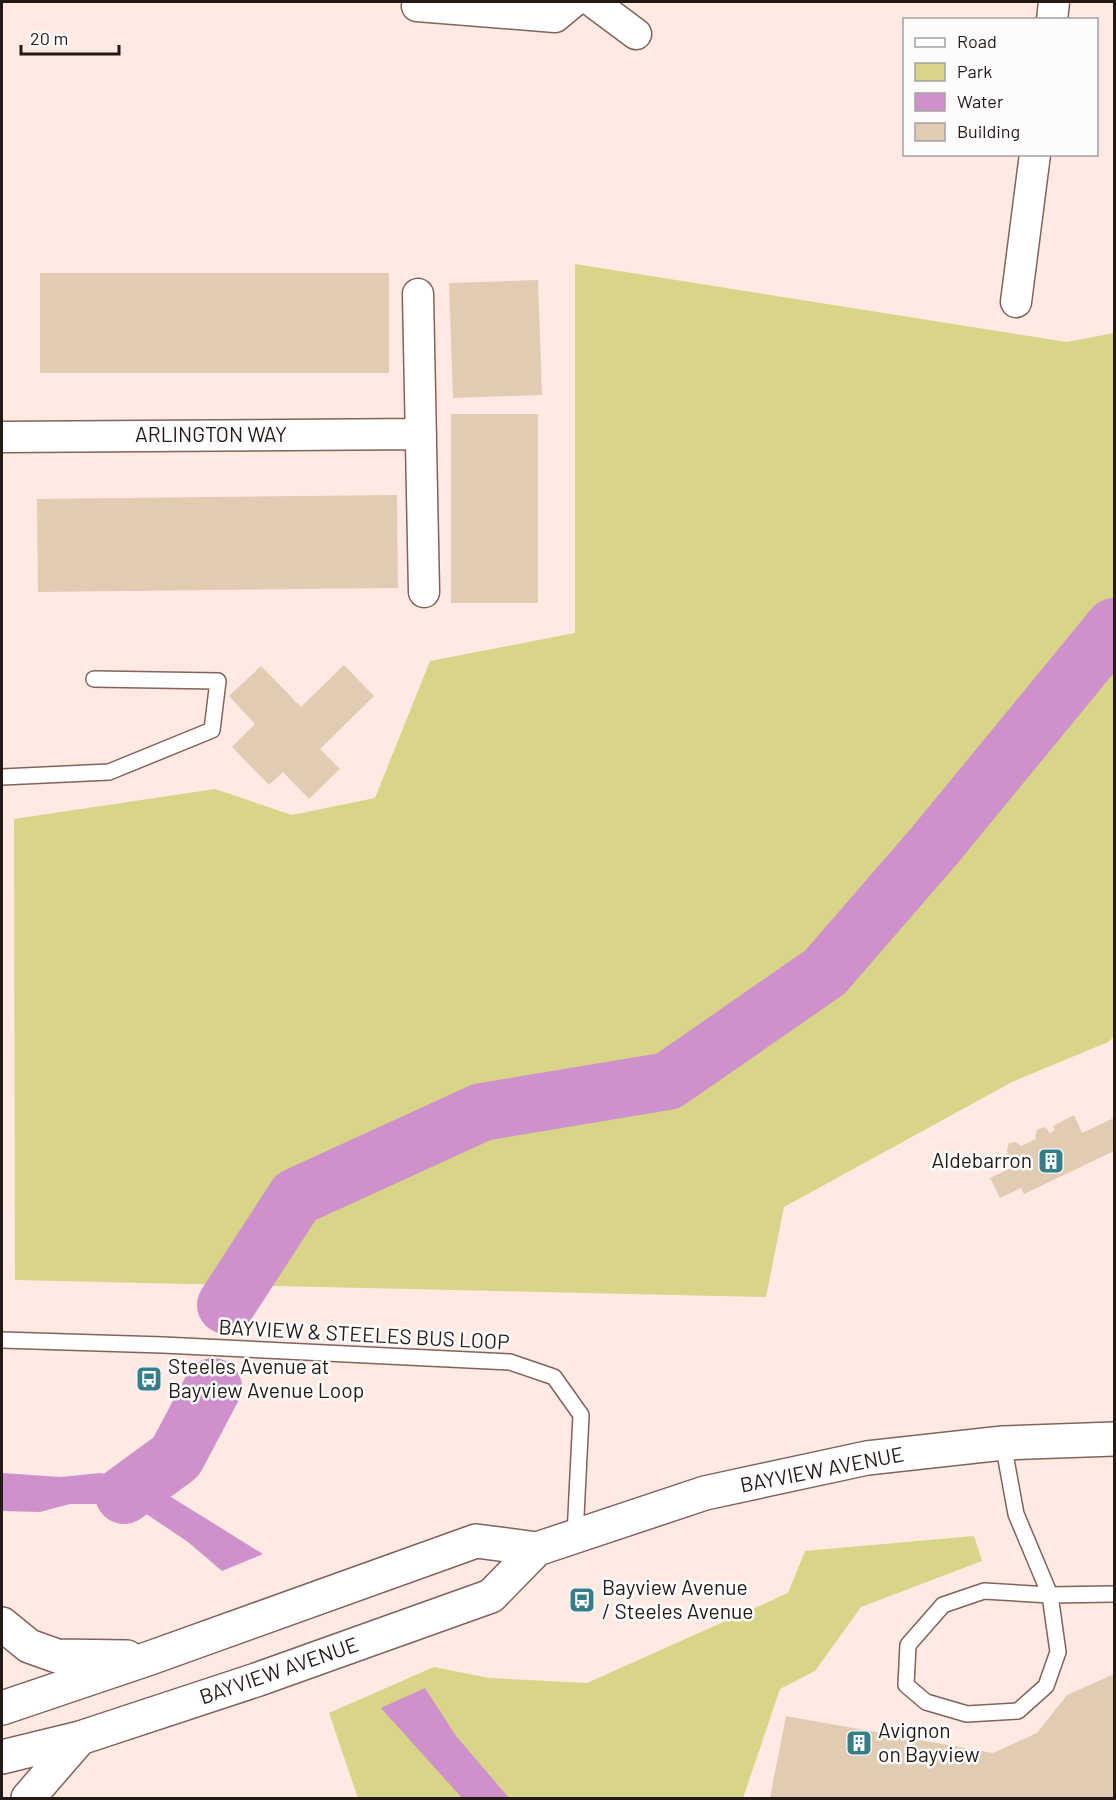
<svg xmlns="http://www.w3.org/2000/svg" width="1116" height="1800" viewBox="0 0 1116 1800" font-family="Barlow,sans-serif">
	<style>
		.green { fill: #d8d488 }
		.water { fill: #cf91cc }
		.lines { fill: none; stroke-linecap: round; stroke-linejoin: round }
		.river { stroke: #cf91cc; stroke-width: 58 }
		.building { fill: #e1cbb2 }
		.lane-casing { stroke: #81635a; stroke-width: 18 }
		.street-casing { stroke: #81635a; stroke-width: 33 }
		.secondary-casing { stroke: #81635a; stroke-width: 36 }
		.lane { stroke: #fff; stroke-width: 15 }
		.street { stroke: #fff; stroke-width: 30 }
		.secondary { stroke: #fff; stroke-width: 33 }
		.labels { text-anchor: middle; stroke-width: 5; stroke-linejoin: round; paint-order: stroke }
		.street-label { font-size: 21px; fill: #251915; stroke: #fcfcfc }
		.poi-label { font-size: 21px; fill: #251915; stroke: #fcfcfc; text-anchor: start }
	</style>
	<rect width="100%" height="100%" fill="#ffe9e3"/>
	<path class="green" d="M575,264L1067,342L1114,333V1037L1108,1042L1012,1082L784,1207L766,1297L15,1280L14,819L215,789L292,815L375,798L430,661L575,633Z
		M974,1536L982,1561L861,1607L815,1671L780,1689L743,1798H358L329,1713L434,1667L489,1678L587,1683L788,1593L805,1551Z"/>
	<path class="water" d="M2,1473L61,1477L100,1473L158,1484L163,1492L263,1554L222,1571L188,1542L142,1511L96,1504H70L40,1512L2,1511Z
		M425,1688L456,1736L509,1798H462L381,1708Z"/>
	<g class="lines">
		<path class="river" d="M226,1305L296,1197L482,1112L668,1081L825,972L935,845L1114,627
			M124,1495L176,1457L213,1387"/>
	</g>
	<path class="building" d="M40,273H389V373H40Z
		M538,280L542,395L453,398L449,283Z
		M451,414H538V603H451Z
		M397,495L398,588L38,592L37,499Z
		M344,665L374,696L320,749L340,769L309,799L283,772L269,785L232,747L255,724L229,696L261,666L301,707Z
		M1074,1115L1082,1133L1114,1118V1151L1024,1194L1021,1188L1000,1198L990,1178L1011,1168L1005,1154L1008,1153L1007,1150L1009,1143L1016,1142L1021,1146L1036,1139L1035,1135L1038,1129L1045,1127L1050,1133L1055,1130L1053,1126Z
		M1114,1674V1798H770L786,1716L993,1753L1037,1733L1067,1695Z"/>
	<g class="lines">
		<g class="lane-casing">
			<path id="lane" d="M2,777L109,772L212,730L218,681L94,679
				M2,1340L163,1345L510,1362L554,1377L581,1415L575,1536
				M1003,1443L1016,1514L1050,1595L1058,1652L1046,1686L1018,1711L967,1714L926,1702L906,1685L908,1645L943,1605L984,1591L1050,1595L1114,1594"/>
		</g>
		<g class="street-casing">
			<path id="street" d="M593,2L636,34
				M417,6L555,17L573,2
				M1052,20L1054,2
				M418,294L424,592
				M1016,302L1035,154
				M2,437L421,434"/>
		</g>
		<g class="secondary-casing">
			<path id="secondary" d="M2,1624L29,1646L57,1656L127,1657
				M2,1708L150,1658L476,1541L537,1549L705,1493L867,1458L1003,1443L1114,1439
				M2,1757L80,1738L256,1680L491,1596L537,1549
				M28,1798L80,1738"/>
		</g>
		<use href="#lane" class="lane"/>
		<use href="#street" class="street"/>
		<use href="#secondary" class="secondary"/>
	</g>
	<defs>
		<g id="building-square" transform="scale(1.35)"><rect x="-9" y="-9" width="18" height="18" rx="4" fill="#367d88" stroke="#fcfcfc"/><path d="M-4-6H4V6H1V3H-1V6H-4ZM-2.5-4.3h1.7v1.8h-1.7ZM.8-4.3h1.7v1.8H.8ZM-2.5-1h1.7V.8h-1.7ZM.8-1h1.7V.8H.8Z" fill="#fff"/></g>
		<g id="bus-square" transform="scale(1.35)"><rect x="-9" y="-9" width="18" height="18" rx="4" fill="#367d88" stroke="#fcfcfc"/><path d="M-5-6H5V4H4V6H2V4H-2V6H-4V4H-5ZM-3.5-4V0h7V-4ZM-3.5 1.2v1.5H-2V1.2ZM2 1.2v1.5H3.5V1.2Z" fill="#fff"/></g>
	</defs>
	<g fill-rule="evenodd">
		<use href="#building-square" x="1051" y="1161"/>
		<use href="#bus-square" x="149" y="1379"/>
		<use href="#bus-square" x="582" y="1600"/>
		<use href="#building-square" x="859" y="1743"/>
	</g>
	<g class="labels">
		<g class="street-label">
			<text x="211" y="442">ARLINGTON WAY</text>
			<text transform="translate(364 1335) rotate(3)" y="7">BAYVIEW &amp; STEELES BUS LOOP</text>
			<text transform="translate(822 1470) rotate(-11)" y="7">BAYVIEW AVENUE</text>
			<text transform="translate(279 1671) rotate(-19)" y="7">BAYVIEW AVENUE</text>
		</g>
		<g class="poi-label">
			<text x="1032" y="1168" text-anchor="end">Aldebarron</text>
			<text x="168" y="1374">Steeles Avenue at<tspan x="168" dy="24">Bayview Avenue Loop</tspan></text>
			<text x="602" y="1595">Bayview Avenue<tspan x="602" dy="24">/ Steeles Avenue</tspan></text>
			<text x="878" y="1738">Avignon<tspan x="878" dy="24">on Bayview</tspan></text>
		</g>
	</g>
	<rect width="1116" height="1800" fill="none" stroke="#251915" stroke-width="6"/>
	<rect x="903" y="18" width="195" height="138" fill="#fcfcfc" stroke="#a6a1a0" stroke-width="1.5"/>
	<rect x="915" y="38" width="30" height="9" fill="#ffffff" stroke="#a6a1a0" stroke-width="1.5"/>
	<text x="957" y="48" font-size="18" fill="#251915">Road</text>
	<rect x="915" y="63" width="30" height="18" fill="#d8d488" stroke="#a6a1a0" stroke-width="1.5"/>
	<text x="957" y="78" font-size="18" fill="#251915">Park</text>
	<rect x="915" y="93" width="30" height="18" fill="#cf91cc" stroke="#a6a1a0" stroke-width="1.5"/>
	<text x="957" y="108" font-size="18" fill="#251915">Water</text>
	<rect x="915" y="123" width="30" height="18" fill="#e1cbb2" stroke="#a6a1a0" stroke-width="1.5"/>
	<text x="957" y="138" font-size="18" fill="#251915">Building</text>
	<path d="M21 45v9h98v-9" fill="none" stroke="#251915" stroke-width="3"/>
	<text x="30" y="45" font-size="18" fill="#251915" stroke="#fcfcfc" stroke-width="4.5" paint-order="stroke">20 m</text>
</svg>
